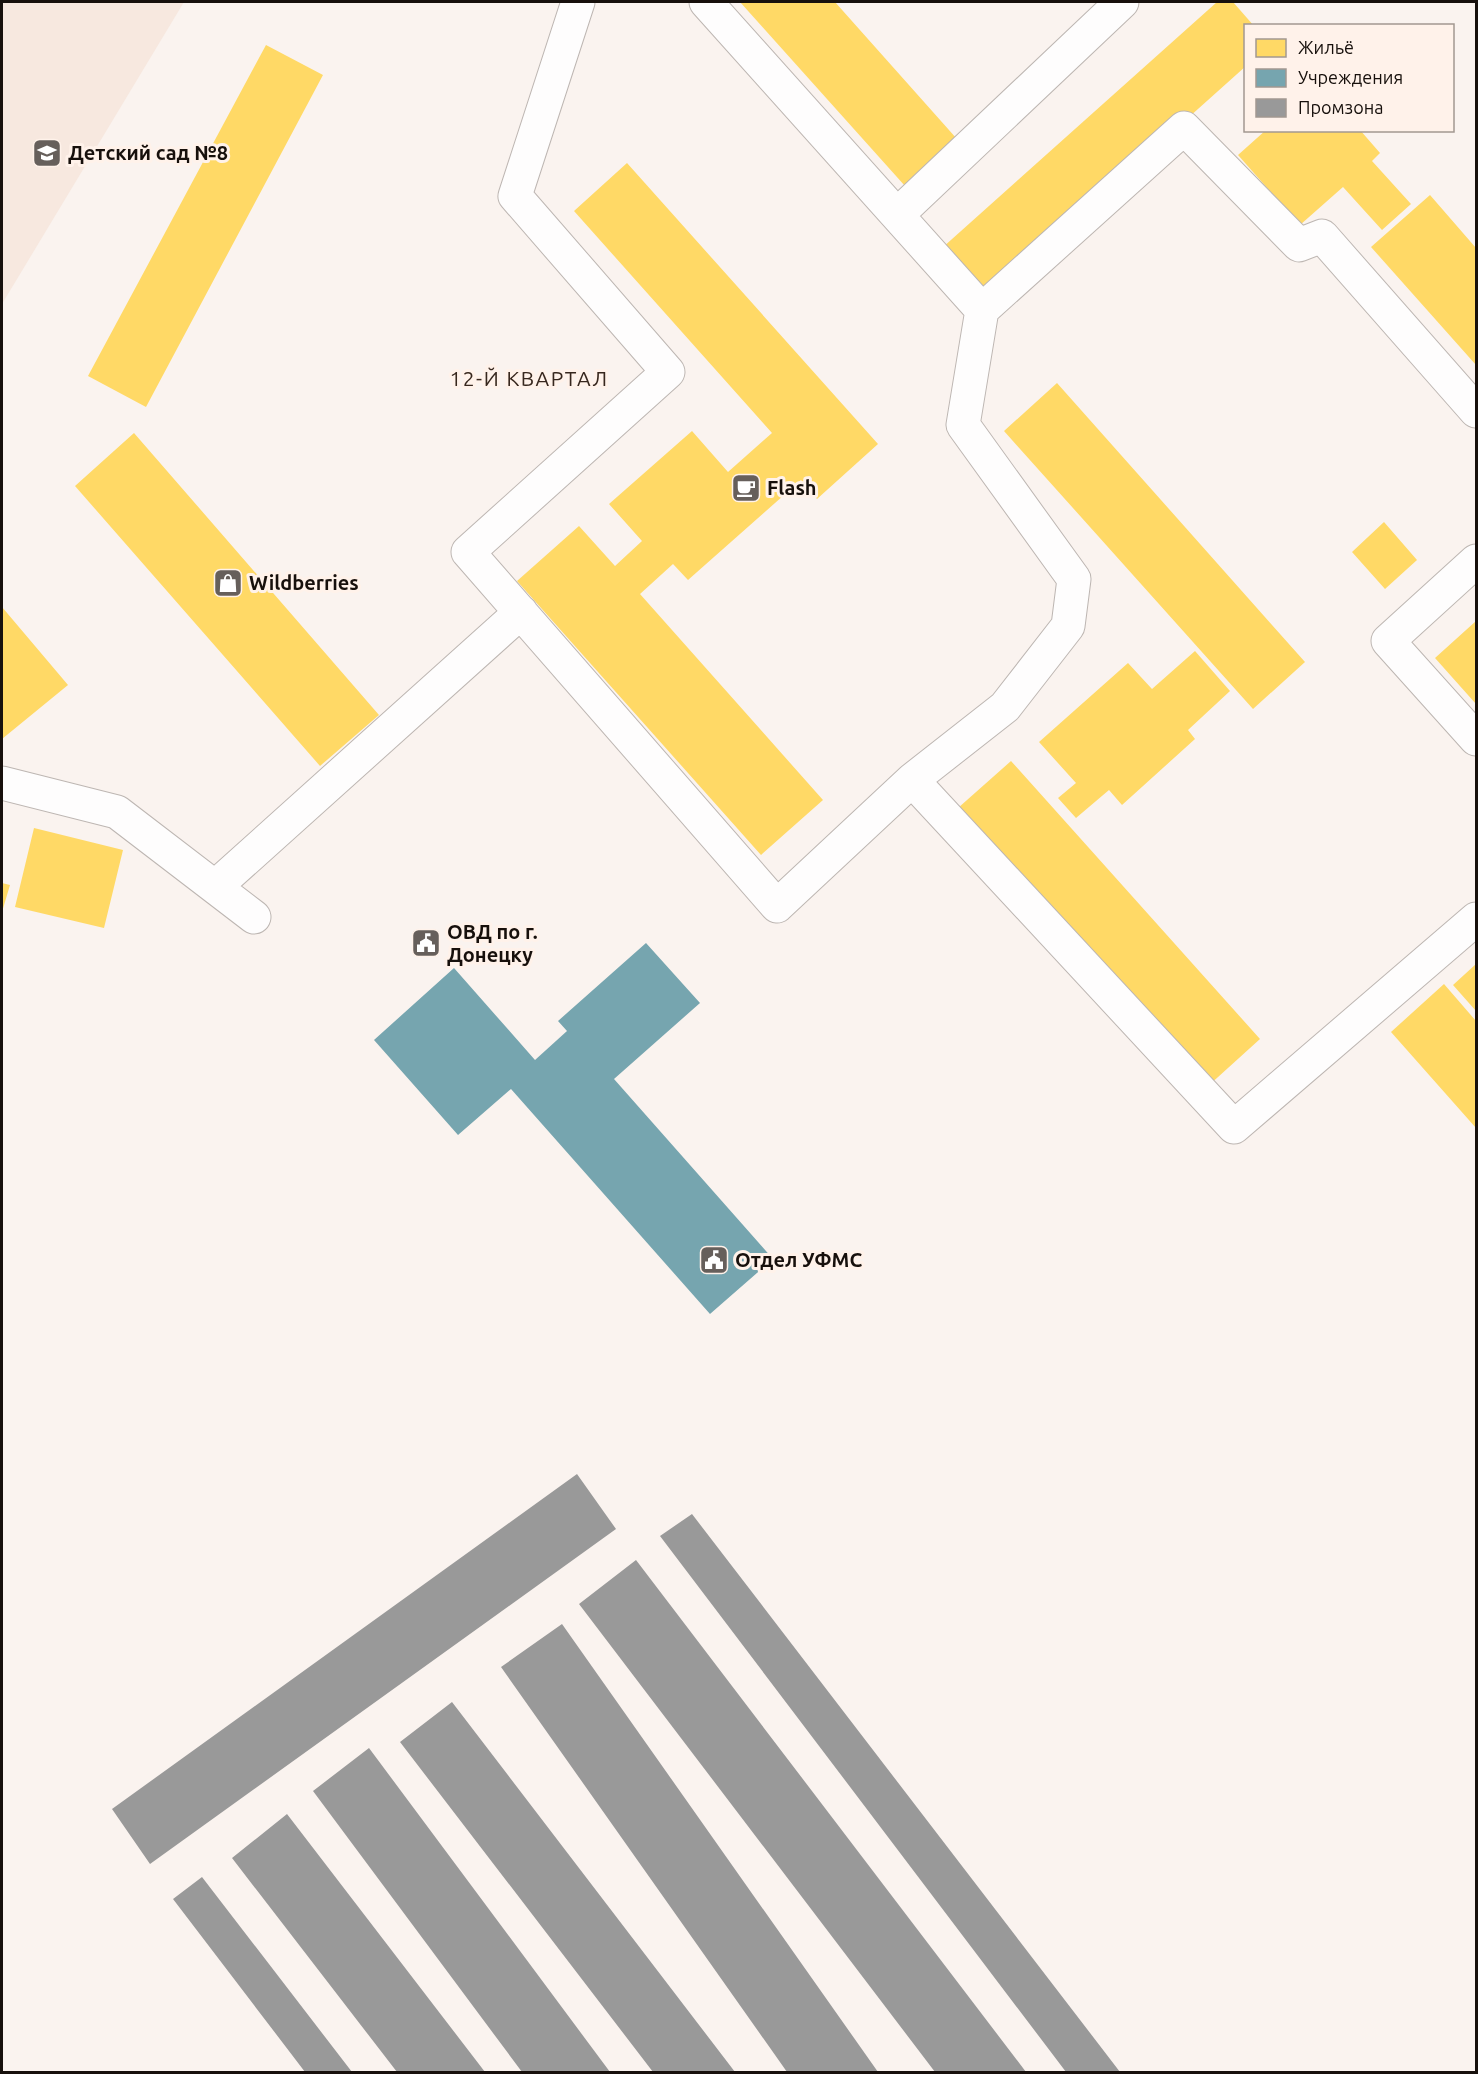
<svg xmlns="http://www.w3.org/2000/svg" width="1478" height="2074" viewBox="0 0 1478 2074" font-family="Ubuntu,sans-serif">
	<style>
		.built { fill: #f7e8df }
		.homes { fill: #ffd966 }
		.public { fill: #76a5af }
		.industry { fill: #999 }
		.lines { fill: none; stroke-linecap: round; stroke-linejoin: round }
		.minor-casing { stroke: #bdb6b2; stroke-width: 35 }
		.minor { stroke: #fefdfd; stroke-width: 33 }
		.labels { text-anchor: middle; stroke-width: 6; stroke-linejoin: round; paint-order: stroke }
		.poi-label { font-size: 20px; font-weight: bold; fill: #17100c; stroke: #fff2ea; text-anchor: start }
		.neighbourhood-label { font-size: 21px; letter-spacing: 1.5px; fill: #37271e; stroke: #fff2ea }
	</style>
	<rect width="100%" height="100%" fill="#faf3ef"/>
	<path class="built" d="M2,2H184L2,304Z"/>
	<path class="homes" d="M740,2H835L957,139L905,186Z
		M1217,2H1233L1254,26H1246V66L987,298L942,248Z
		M266,45L323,75L146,407L88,376Z
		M1266,130H1360L1380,153L1372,161L1411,204L1382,230L1343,187L1300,225L1238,155Z
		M627,163L878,444L817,499L801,480L688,580L673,564L640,594L823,800L761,855L517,581L579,526L615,566L642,541L609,504L692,431L728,472L772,433L574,211Z
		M1430,195L1476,248V365L1371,247Z
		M1057,383L1305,662L1253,709L1004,431Z
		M134,433L379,715L320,766L75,486Z
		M1384,522L1417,560L1385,589L1352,552Z
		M2,607L68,685L2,739Z
		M1476,621V704L1435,658Z
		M1195,651L1230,691L1188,730L1195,739L1122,805L1109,790L1076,818L1058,798L1076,783L1039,742L1128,663L1152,689Z
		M1011,761L1260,1039L1207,1087L958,808Z
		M34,828L123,850L104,928L15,907Z
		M2,883L10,885L2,912Z
		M1476,964V1011L1453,985Z
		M1444,984L1476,1021V1128L1391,1032Z"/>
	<path class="public" d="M646,943L700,1003L614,1079L773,1259L710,1314L511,1089L458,1135L374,1040L454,968L535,1060L567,1031L558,1021Z"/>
	<path class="industry" d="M577,1474L616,1529L150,1864L112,1809Z
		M692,1514L1120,2072H1066L660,1536Z
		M636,1560L1026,2072H935L579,1604Z
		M562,1624L878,2072H787L501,1667Z
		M452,1702L735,2072H653L400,1742Z
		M369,1748L610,2072H522L313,1791Z
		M287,1814L485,2072H397L232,1858Z
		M202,1877L352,2072H305L173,1899Z"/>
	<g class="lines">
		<g class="minor-casing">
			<path id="minor" d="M578,2L515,196L668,372L468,552L777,906L912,780L1234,1127L1476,919
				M706,2L982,310
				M897,215L1122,2
				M1476,561L1388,641L1476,739
				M912,780L1005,707L1068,626L1074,579L963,425L982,310L1184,128L1299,245L1322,236L1476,411
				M2,783L117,812L254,917
				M215,887L521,612"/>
		</g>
		<use href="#minor" class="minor"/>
	</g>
	<defs>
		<g id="school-square" transform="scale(1.5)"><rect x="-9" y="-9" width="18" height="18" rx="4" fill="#665f5b" stroke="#fff2ea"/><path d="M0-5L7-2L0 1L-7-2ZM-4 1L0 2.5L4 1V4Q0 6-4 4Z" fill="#fff"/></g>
		<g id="cafe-square" transform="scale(1.5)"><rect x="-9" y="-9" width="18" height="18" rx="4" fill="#665f5b" stroke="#fff2ea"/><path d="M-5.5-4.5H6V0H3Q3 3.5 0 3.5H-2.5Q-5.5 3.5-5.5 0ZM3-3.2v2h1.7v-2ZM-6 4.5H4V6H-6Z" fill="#fff"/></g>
		<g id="shop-square" transform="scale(1.5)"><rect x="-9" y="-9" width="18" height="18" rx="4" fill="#665f5b" stroke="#fff2ea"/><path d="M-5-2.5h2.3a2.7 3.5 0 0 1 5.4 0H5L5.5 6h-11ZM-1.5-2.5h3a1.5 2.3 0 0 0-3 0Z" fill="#fff"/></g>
		<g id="civic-square" transform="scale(1.5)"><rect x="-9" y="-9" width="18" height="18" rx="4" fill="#665f5b" stroke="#fff2ea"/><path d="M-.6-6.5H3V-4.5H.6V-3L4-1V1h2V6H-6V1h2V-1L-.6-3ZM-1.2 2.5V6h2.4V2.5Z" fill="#fff"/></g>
	</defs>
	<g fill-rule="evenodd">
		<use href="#school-square" x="47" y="153"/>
		<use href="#cafe-square" x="746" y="488"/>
		<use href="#shop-square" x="228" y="583"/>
		<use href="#civic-square" x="426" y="943"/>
		<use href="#civic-square" x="714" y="1260"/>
	</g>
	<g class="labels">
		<g class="poi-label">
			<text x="68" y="160">Детский сад №8</text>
			<text x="767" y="495">Flash</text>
			<text x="249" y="590">Wildberries</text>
			<text x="447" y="939">ОВД по г.<tspan x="447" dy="23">Донецку</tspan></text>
			<text x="735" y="1267">Отдел УФМС</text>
		</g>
		<g class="neighbourhood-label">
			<text x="529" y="386">12-Й КВАРТАЛ</text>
		</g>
	</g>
	<rect width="1478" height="2074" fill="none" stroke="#17100c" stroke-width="6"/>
	<rect x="1244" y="24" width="210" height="108" fill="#fff2ea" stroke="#a29891" stroke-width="1.5"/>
	<rect x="1256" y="39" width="30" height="18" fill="#ffd966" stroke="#a29891" stroke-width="1.5"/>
	<text x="1298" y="54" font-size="18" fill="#17100c">Жильё</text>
	<rect x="1256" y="69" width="30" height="18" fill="#76a5af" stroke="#a29891" stroke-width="1.5"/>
	<text x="1298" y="84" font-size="18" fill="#17100c">Учреждения</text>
	<rect x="1256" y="99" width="30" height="18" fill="#999999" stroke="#a29891" stroke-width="1.5"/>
	<text x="1298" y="114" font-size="18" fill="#17100c">Промзона</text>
</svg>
